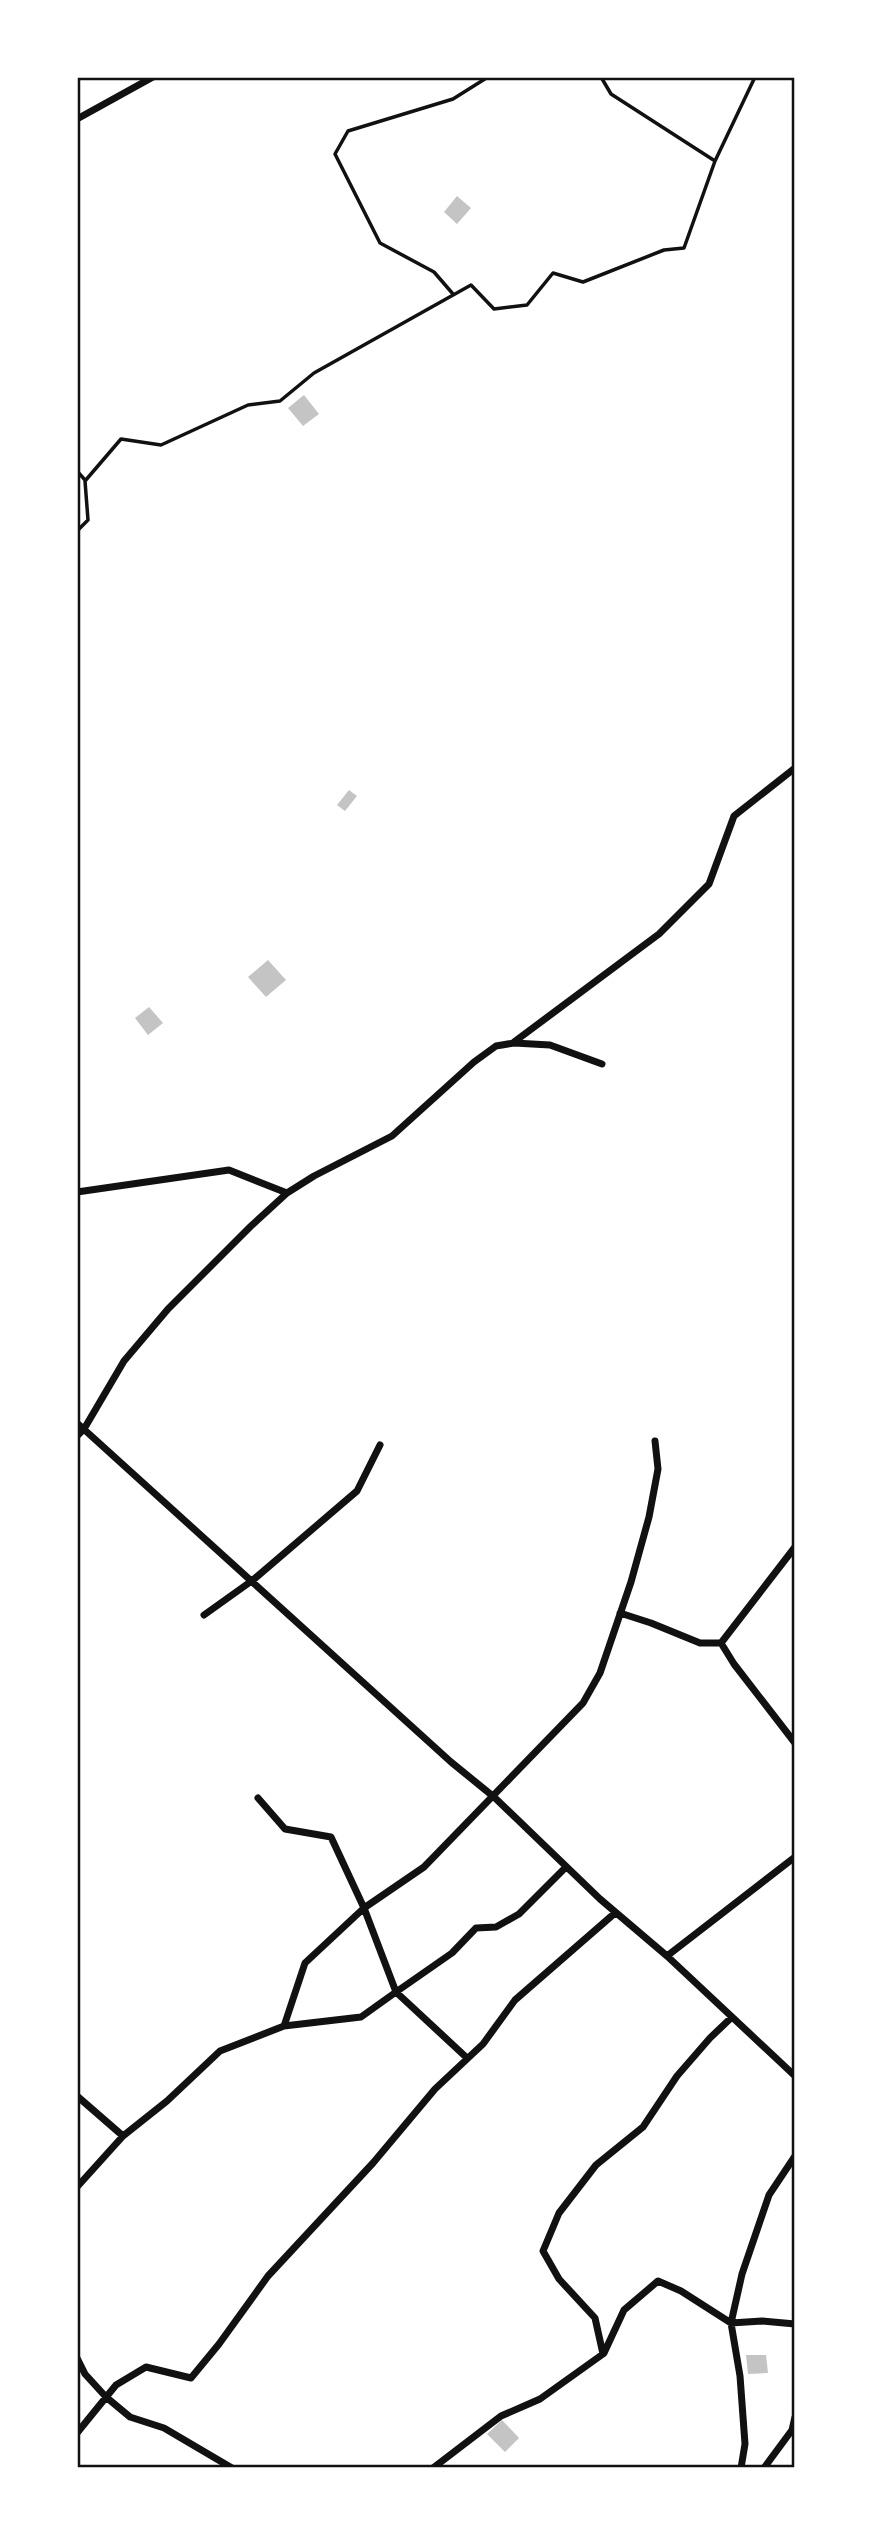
<svg xmlns="http://www.w3.org/2000/svg" width="872" height="2545" viewBox="0 0 872 2545" font-family="Lato,sans-serif">
	<style>
		.building { fill: #c4c4c4 }
		.lines { fill: none; stroke-linecap: round; stroke-linejoin: round }
		.path { stroke: #111; stroke-width: 3.5 }
		.minor { stroke: #111; stroke-width: 7 }
		.neatline { fill: none; stroke: #111; stroke-width: 2.5 }
	</style>
	<rect width="100%" height="100%" fill="#fff"/>
	<path class="building" d="M457,196L471,208L457,224L444,212Z
		M304,395L319,414L303,426L288,408Z
		M349,790L357,796L345,811L337,805Z
		M268,960L286,980L266,997L248,977Z
		M149,1007L163,1023L148,1035L135,1018Z
		M746,2355H766L768,2373L748,2374Z
		M502,2420L519,2438L505,2452L487,2434Z"/>
	<g class="lines">
		<path class="path" d="M601,77L611,94L715,161
			M453,294L434,272L380,243L335,154L348,131L453,99L488,77
			M77,471L85,480
			M77,531L88,520L85,481L121,439L161,445L248,405L280,401L314,373L471,285L494,309L527,305L553,273L583,282L664,250L684,248L715,161L755,77"/>
		<path class="minor" d="M77,119L153,77
			M514,1042L659,934L709,884L734,816L795,768
			M77,1192L229,1170L287,1193
			M77,1423L451,1762L494,1797L600,1899L667,1956L795,2076
			M77,1436L84,1429L124,1361L168,1309L251,1226L287,1193L314,1176L392,1136L474,1062L496,1046L514,1043L550,1045L602,1064
			M620,1613L651,1623L700,1643H721L795,1547
			M204,1615L253,1580L357,1491L380,1445
			M721,1643L734,1664L795,1743
			M566,1867L519,1914L496,1927L476,1928L452,1953L396,1992L364,1908L424,1867L583,1703L600,1673L631,1582L649,1517L658,1469L655,1441
			M667,1956L795,1857
			M284,2026L361,2017L396,1992L467,2058
			M77,2096L123,2136L77,2187
			M123,2136L167,2101L220,2051L284,2026L305,1963L364,1908L331,1837L285,1829L258,1798
			M604,2353L624,2310L658,2281L681,2291L731,2323L762,2321L795,2324
			M77,2358L85,2374L106,2397L130,2417L164,2428L232,2468
			M77,2433L116,2385L146,2367L191,2378L219,2344L268,2276L373,2163L435,2089L483,2044L515,2000L615,1913
			M433,2468L501,2416L540,2399L603,2354L595,2318L559,2279L543,2251L559,2213L596,2165L643,2127L677,2076L710,2038L732,2017
			M741,2468L745,2444L740,2376L731,2323L742,2274L769,2195L795,2156
			M764,2468L792,2430L795,2417"/>
	</g>
	<rect width="872" height="2545" fill="none" stroke="#ffffff" stroke-width="158"/>
	<rect x="79" y="79" width="714" height="2387" class="neatline"/>
</svg>
